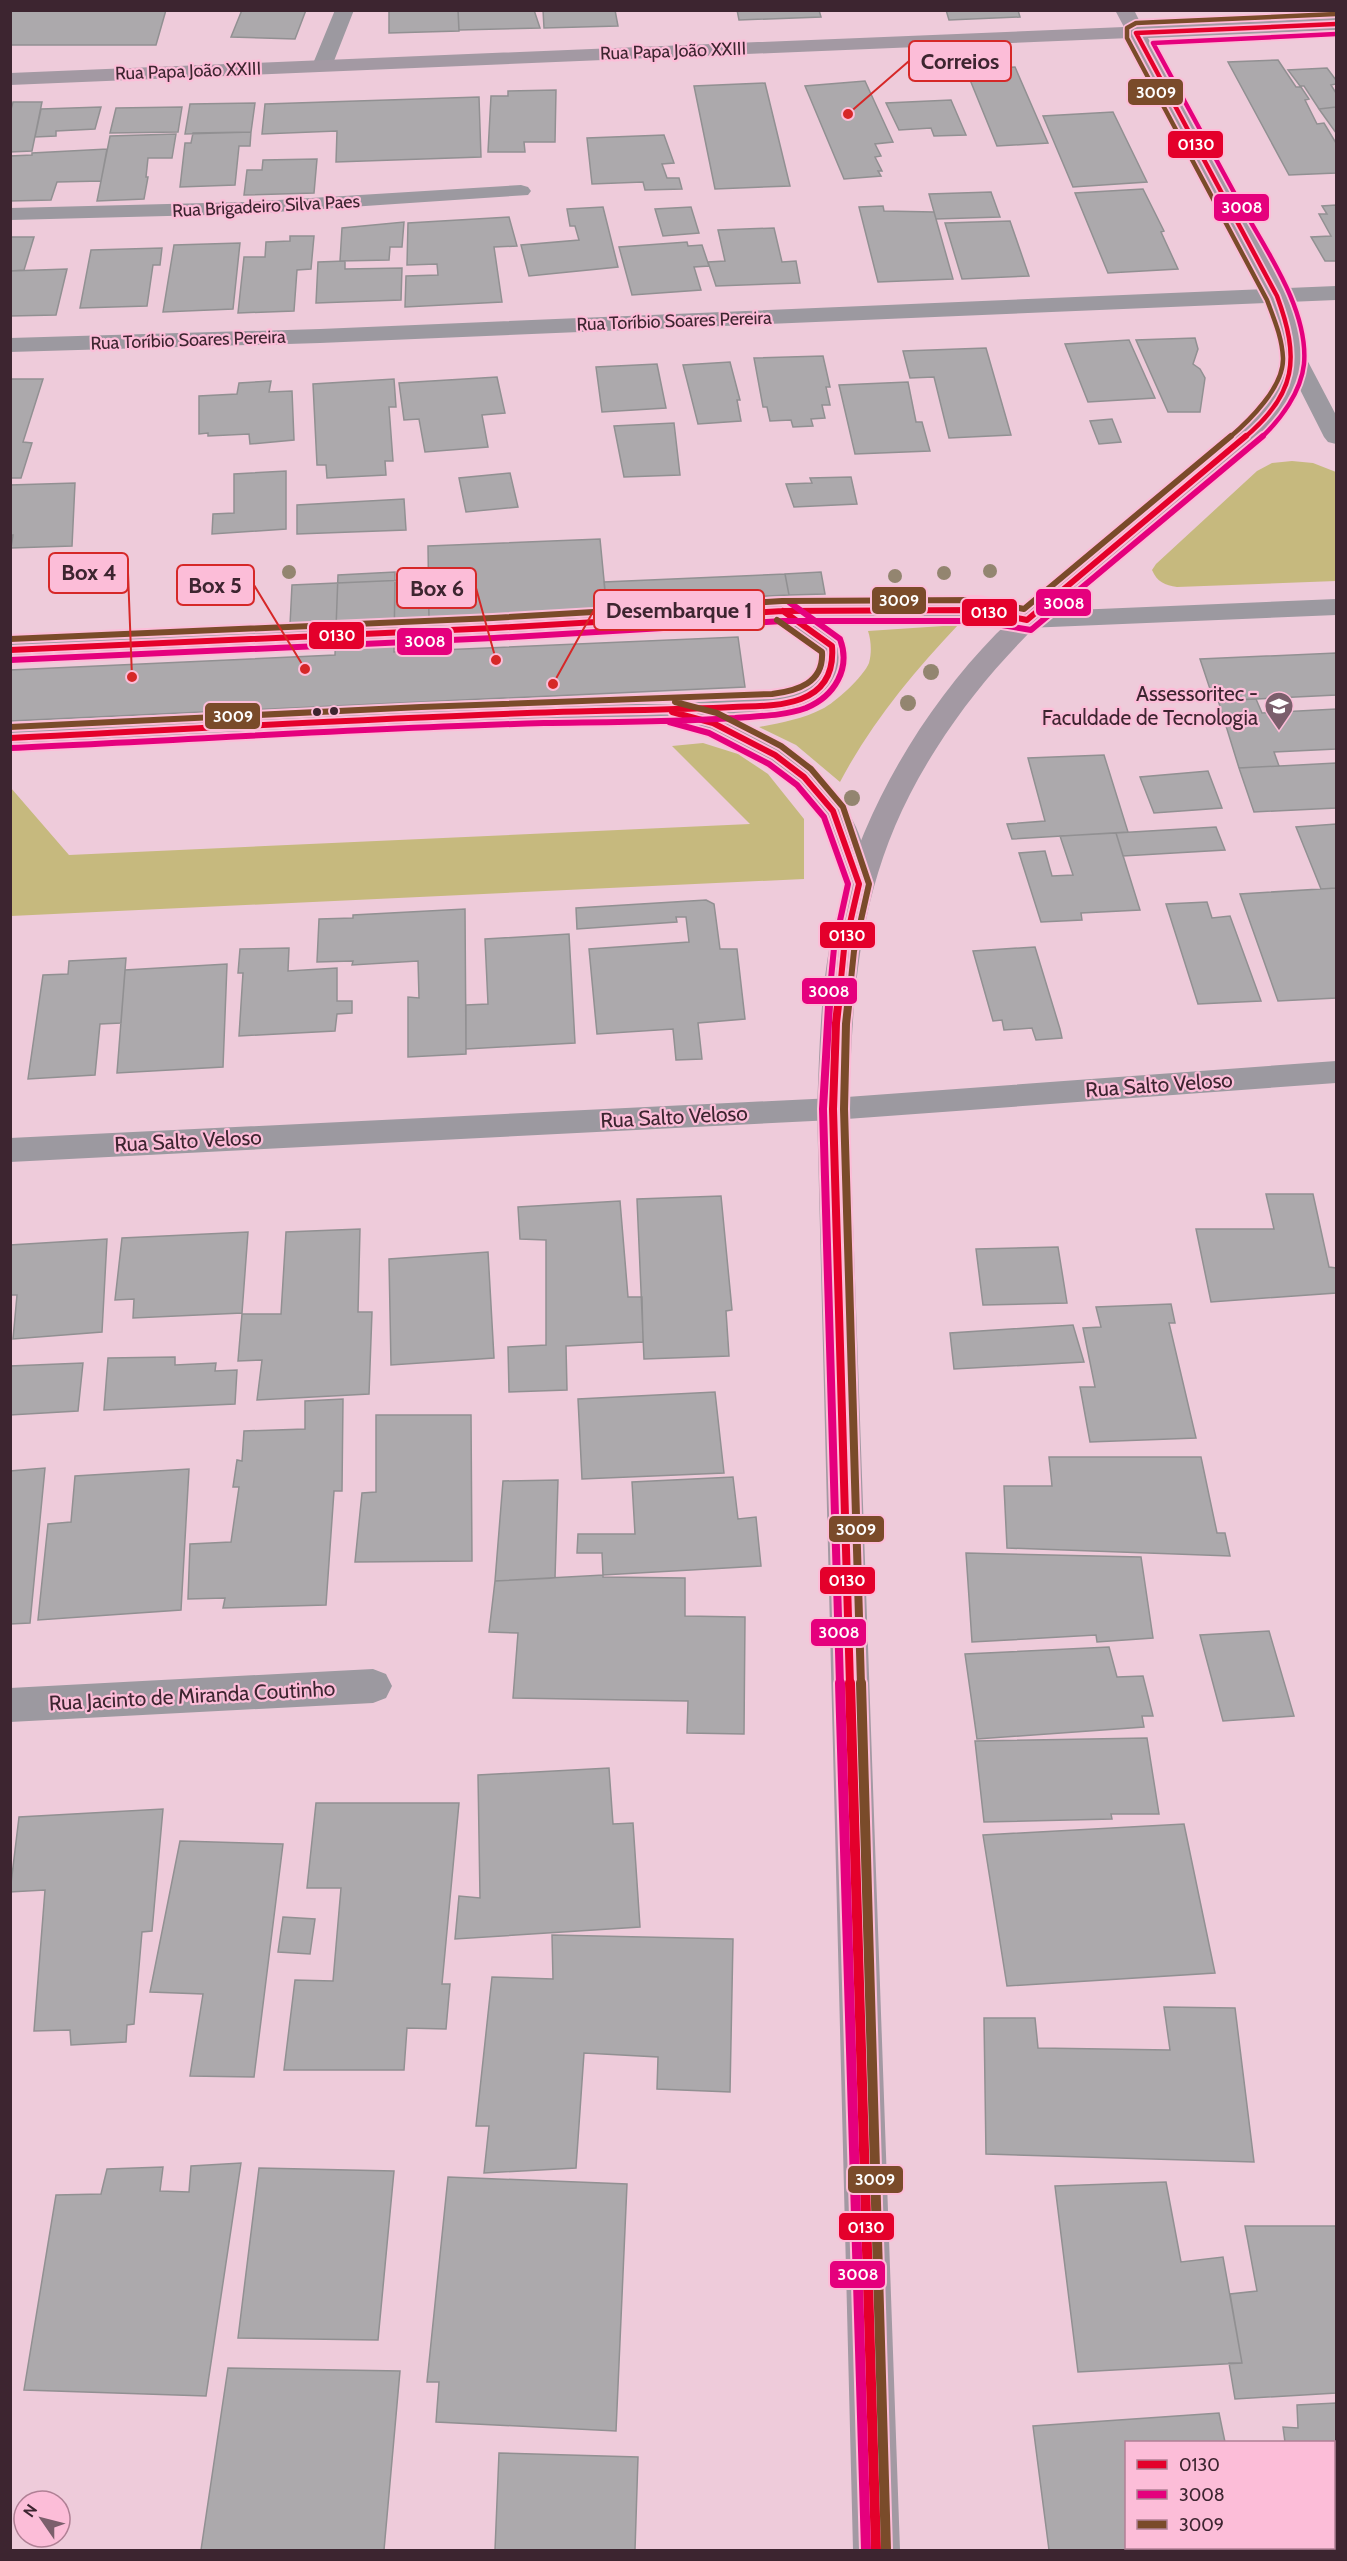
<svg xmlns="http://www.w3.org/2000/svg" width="1347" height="2561" viewBox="0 0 1347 2561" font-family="Cabin,sans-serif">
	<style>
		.green { fill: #c6b97e }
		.building { fill: #aca9ac; stroke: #919092; stroke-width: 1.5 }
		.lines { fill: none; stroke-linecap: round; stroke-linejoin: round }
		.minor { fill: #9c99a0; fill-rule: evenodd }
		.major { fill: #a399a3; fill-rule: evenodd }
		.bus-1-far3-casing { stroke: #fcbdd8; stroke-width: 8 }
		.bus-1-far2-casing { stroke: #fcbdd8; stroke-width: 10 }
		.bus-1-far1-casing { stroke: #fcbdd8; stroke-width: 12 }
		.bus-1-casing { stroke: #fcbdd8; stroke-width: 14 }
		.bus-2-far3-casing { stroke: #fcbdd8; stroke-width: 8 }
		.bus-2-far2-casing { stroke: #fcbdd8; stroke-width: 10 }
		.bus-2-far1-casing { stroke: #fcbdd8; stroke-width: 12 }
		.bus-2-casing { stroke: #fcbdd8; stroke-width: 14 }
		.bus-3-far3-casing { stroke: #fcbdd8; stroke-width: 8 }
		.bus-3-far2-casing { stroke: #fcbdd8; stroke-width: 10 }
		.bus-3-far1-casing { stroke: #fcbdd8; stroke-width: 12 }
		.bus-3-casing { stroke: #fcbdd8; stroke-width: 14 }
		.bus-1-far3 { stroke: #e4002b; stroke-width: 4.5 }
		.bus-1-far2 { stroke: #e4002b; stroke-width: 6 }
		.bus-1-far1 { stroke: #e4002b; stroke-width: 8 }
		.bus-1 { stroke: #e4002b; stroke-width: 10 }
		.bus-2-far3 { stroke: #e5007d; stroke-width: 4.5 }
		.bus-2-far2 { stroke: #e5007d; stroke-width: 6 }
		.bus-2-far1 { stroke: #e5007d; stroke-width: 8 }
		.bus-2 { stroke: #e5007d; stroke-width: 10 }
		.bus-3-far3 { stroke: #7a4b2a; stroke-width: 4.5 }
		.bus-3-far2 { stroke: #7a4b2a; stroke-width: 6 }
		.bus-3-far1 { stroke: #7a4b2a; stroke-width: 8 }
		.bus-3 { stroke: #7a4b2a; stroke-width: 10 }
		.tree { fill: #938570 }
		.bus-dot { fill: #3d2530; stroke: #fcbdd8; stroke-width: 2 }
		.labels { text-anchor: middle; stroke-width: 4.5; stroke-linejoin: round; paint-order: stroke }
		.far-street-label { font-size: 18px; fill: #3d2530; stroke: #fcbdd8 }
		.poi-label { font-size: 21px; fill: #3d2530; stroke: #fcbdd8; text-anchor: end }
		.street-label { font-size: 21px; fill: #3d2530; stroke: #fcbdd8 }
		.leader { fill: none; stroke: #d62828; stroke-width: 2 }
		.callout-dot { fill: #d62828; stroke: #fcbdd8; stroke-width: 2 }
		.callout { fill: #fcbdd8; stroke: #d62828; stroke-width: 2 }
		.callout-label { font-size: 22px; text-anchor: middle; font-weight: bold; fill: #3d2530 }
		.line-badge { stroke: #fcbdd8; stroke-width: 2 }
		.badge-label { font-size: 16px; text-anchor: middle; font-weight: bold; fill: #fff }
	</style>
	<rect width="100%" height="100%" fill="#eecbda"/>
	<path class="green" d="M1292,461L1313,463L1336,472V581L1177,587C1165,585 1157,582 1152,570L1156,564L1257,471L1272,463Z
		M958,625C912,674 871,723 840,782L796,745L759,727C780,723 803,719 822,709C835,703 864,676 869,663C872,652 871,640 868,631Z
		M703,743L738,754L768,774L804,819V879L11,916V788L69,855L750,824L672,746Z"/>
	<path class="building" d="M10,10H166L156,45H10Z
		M242,10H306L295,39L231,37Z
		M389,10H458L459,31L389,33Z
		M458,10H534L540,28L459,30Z
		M543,10H615L618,26L544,28Z
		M737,10H819L821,17L739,20Z
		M946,10H1018L1020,17L949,20Z
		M1278,60L1296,87H1301L1309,99L1305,100L1317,124L1324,123L1336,143V173L1289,175L1228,62Z
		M1015,67L1048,143L997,146L966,70Z
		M1327,68L1336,80V84L1331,85L1336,93V107L1319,109L1304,86H1300L1288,70Z
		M865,81L893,142L875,144L881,156L875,157L882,171H878L881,176L844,179L805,86Z
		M765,83L790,186L715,189L694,86Z
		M556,90L555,142H524L525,152H488L491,96H508V91Z
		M479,97L481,157L336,162L337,131L262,134L265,104Z
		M951,100L966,135L934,136L931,128L899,130L886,103Z
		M13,102H42L32,151L10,152V113Z
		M255,103L251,132L185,134L190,104Z
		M101,107L95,129L56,131V136L35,137L41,109Z
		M182,107L178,132L110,133L116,108Z
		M1336,107V133L1319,109Z
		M1113,112L1147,182L1073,187L1043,116Z
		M251,132L250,146H239L235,185L180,187L185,143H191L193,133Z
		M176,134L172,158H148L146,177H148L144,199L97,201L110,136Z
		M664,135L674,163L662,164L667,178H679L682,189L645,190L643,182L592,184L587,138Z
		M107,149L101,181L57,182L51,200L10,201V156L32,155V153Z
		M317,159L314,193L244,195L247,170H262L263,160Z
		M1143,189L1164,231L1161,232L1178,269L1108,273L1075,193Z
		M991,192L1000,217L936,219L929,194Z
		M1336,205V261H1325L1311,237L1331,236L1319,214H1327L1322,206Z
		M883,206L884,211L934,212L953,279L878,282L859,207Z
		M603,207L618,267L529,276L521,245L579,240L575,226H570L567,209Z
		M691,207L699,233L663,236L655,209Z
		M509,217L517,246L494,247L502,302L405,307L406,276L438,275L437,264L407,265L408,223Z
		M1010,221L1029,276L962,279L945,223Z
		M404,222L402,247H390L389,260L340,261L342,228Z
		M774,228L782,262L796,261L800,283L716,286L708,262L725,261L718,230Z
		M290,236H314L311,269L297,270L294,311L238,313L244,257H265L266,242L290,241Z
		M10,237H34L24,270L10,271Z
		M687,242L688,246L702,245L709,266L694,267L701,290L632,295L619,247Z
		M240,243L233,309L163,312L174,245Z
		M162,248L160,265H153L147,306L80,308L91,250Z
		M345,261V269L402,268L401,300L316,303L318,262Z
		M67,269L56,315L10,316V271Z
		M1195,338L1198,349L1193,364L1200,369L1205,378L1200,412H1168L1136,340Z
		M1129,340L1155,398L1088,402L1065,344Z
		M986,348L1011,435L949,438L934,377L910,378L903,351Z
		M823,356L830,387H826L830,405H822L825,418L811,419L813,426L793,427L791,420L770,421L767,407H763L754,358Z
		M730,362L740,400H737L741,421L698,424L683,365Z
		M657,364L666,408L602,412L596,367Z
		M497,377L505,413L482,415L488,447L425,452L419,419L404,420L399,383Z
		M10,379H43L23,442L32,443L21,478H10Z
		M394,379L396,407H389L393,461H385L386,475L327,478L326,465H317L313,384Z
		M271,381L269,392L292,391L294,440L250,444L249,434L208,436V433L199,434V396L237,394L239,383Z
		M908,382L916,422H922L930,451L855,454L839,385Z
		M1112,419L1121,442L1099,444L1090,421Z
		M674,423L680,475L624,477L614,426Z
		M286,471V529L212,534L213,514L234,513V474Z
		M510,473L518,507L466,512L459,478Z
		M851,477L857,504L794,507L786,484L812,483L810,478Z
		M75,483L72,546L11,548L13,535H10V485Z
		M404,499L406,530L297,534V505Z
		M600,539L607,611L429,619L428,546Z
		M395,572L394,652L738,637L745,687L10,721V670L335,655L338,575Z
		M821,572L825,594L789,595L785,574Z
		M785,574L789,595L606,603L604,582Z
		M428,579L429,619L290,625L292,585Z
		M1336,653V695L1214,701L1200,659Z
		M1256,699L1262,713L1336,709V749L1274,752L1279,766L1239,768L1218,700Z
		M1104,755L1128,832L1012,839L1007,824L1045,821L1028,758Z
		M1336,763V808L1254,812L1239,768Z
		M1208,771L1222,808L1154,813L1140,777Z
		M1336,824V888L1321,889L1296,827Z
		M1216,827L1225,850L1123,856L1116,833Z
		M1116,833L1140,910L1081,913L1082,920L1041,922L1019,853L1045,851L1052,876L1073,875L1060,836Z
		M1336,888V998L1278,1001L1240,894Z
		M706,900L714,904L720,949H737L745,1019L698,1023L702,1059L676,1060L673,1029L597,1034L589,949L689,942L686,917H676L677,922L577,929L576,908Z
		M1207,902L1212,918L1230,916L1261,1001L1198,1004L1166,904Z
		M465,909L466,1054L408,1057V997L419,998L418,961L352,965L353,961L317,962L319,919L353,918V915Z
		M569,934L575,1043L466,1049V1005L488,1004L485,939Z
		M1035,947L1060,1029L1062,1038L1036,1040L1032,1028L1004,1030L1002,1020L993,1021L973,951Z
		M289,948L288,971L337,968V1001H352V1013L337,1014L335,1031L239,1036L243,973H238L240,949Z
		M126,958L121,1023L100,1024L95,1075L28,1079L43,975L68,974L69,961Z
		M227,964L223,1067L117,1073L125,970Z
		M1266,1194H1313L1329,1267L1336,1268V1293L1211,1302L1196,1229H1274Z
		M721,1196L732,1310L726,1311L729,1356L644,1359L637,1199Z
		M620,1201L628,1297H642L643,1342L566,1346L567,1390L509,1392L508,1347L546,1345V1240L520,1239L518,1207Z
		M360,1229L358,1312H372L369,1394L257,1400L262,1360L238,1361L242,1314H281L286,1232Z
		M248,1232L242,1313L133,1318L134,1299L115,1300L122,1238Z
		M107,1239L102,1332L13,1339L17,1295H10V1245Z
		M1058,1247L1067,1303L983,1305L976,1249Z
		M488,1252L494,1358L391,1365L389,1259Z
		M1171,1304L1175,1323H1169L1196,1438L1090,1442L1080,1387H1095L1083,1328L1101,1327L1096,1307Z
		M1073,1325L1084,1362L954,1369L950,1333Z
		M175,1357V1365L216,1363L215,1371L237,1370L235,1404L104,1410L108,1358Z
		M83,1363L78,1411L10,1415V1366Z
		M715,1392L724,1473L582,1479L578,1399Z
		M343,1399L342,1491H334L326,1605L223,1608L225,1598L188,1599L190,1544L231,1542L239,1487H233L237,1460L242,1461L244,1431L305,1429V1401Z
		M376,1415H471L472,1561L355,1562L362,1493L376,1492Z
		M1049,1457H1201L1217,1533H1225L1230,1556L1007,1548L1004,1486H1052Z
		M45,1468L30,1623L10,1624V1471Z
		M189,1469L181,1610L38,1620L48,1524L71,1522L75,1476Z
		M733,1477L738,1519L756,1517L761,1566L603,1575L602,1553H577L578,1534H635L632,1482Z
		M558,1480L555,1578L495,1581L503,1481Z
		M966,1553L1141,1557L1153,1638L1097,1642L1096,1635L972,1642Z
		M603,1575V1577L685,1578V1616L745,1617L744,1734L687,1733L688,1701L513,1698L518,1633L489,1632L495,1581Z
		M1269,1631L1294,1716L1223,1721L1200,1635Z
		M1109,1647L1117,1677L1143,1676L1153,1716H1142L1144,1727L977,1739L965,1654Z
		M1147,1738L1159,1814H1111L1112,1819L984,1822L975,1741Z
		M609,1768L613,1824L633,1823L640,1927L455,1939L459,1896L480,1898L478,1775Z
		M316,1803H459L442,1984H450L446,2029L407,2028L404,2070H284L295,1980L333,1981L341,1888H307Z
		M163,1809L152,1931L142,1932L134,2024L127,2025L126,2042L71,2045L70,2030L34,2031L45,1890L10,1892L19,1817Z
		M1184,1824L1215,1973L1007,1986L983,1835Z
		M180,1841L283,1844L254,2077L190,2076L203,1994L150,1992Z
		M283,1917L315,1919L310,1954L278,1952Z
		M552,1935L733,1939L730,2092L657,2089L658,2057L584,2053L576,2168L484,2173L489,2126H476L492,1977L553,1979Z
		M1164,2007L1235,2008L1254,2162L986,2154L984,2018H1035L1038,2048L1170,2050Z
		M241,2163L206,2396L24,2390L56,2195L101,2194L107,2169L163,2167L160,2191L189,2192L191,2166Z
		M259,2168L394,2171L378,2340L238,2338Z
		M448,2177L627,2184L616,2431L436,2422L439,2382H427Z
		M1166,2182L1181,2262L1223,2257L1242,2363L1078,2372L1055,2186Z
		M1245,2226H1336V2393L1235,2399L1229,2363H1242L1230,2294L1257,2291Z
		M228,2368L400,2371L384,2550H201Z
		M1336,2403V2538H1334V2442H1285L1283,2427L1298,2428L1297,2405Z
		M1219,2413L1225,2442H1126V2548H1246L1247,2550H1049L1033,2426Z
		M499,2453L638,2457L635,2550H495Z"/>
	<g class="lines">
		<path class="minor" d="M335,10H354L332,66L329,70H315L312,66Z
			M521,185L528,187L531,191L528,195L246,214L10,220V208L246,202Z
			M1336,286V300L320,343L10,352V338L320,329Z
			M1293,347L1301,349L1304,354L1336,415V444L1328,442L1324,437L1282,354L1285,349Z
			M1336,599V615L1027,628L979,618L810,619C832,634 852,640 844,670C830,718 759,714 719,717C774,737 831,771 856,827C864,845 868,865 873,884L869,891L859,894L849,891L845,884C839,862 835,838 823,818C793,767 734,738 680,723L678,720H559L10,747V729L559,704H672L767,697L794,692L809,684L816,677L821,659L820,649L777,619L494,636L10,658V642L494,620L783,603L979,602L1027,612Z
			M1336,1061V1083L833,1120L10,1162V1138L833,1098Z
			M373,1669L386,1674L392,1686L386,1698L373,1703L10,1722V1688Z"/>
		<path class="major" d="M1115,10H1134L1142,26L1336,18V30L1148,38L1288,296C1299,326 1310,356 1297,387C1274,438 1181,501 1135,538C1058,602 990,663 936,749C860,868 853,973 849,1109L900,2550H853L817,1109C820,1042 820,972 839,906C866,806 923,709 996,634C1013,617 1032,602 1050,586C1110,533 1173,484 1236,433C1285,382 1289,363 1266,296L1130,38L10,85V73L1124,27Z"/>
		<g class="bus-1-far3-casing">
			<path id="bus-1-far3" d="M1244,438C1297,394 1300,358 1277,296L1136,33L1336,24"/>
		</g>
		<g class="bus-1-far2-casing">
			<path id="bus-1-far2" d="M10,650L494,628L783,611L979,610L1027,620L1246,436
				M672,712L713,723L775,755L804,777L833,811L859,884L844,949L840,989
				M10,738C192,729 375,718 557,712C616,710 675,710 733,707C756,706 779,707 801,699C825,690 834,671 832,646L783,611"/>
		</g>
		<g class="bus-1-far1-casing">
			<path id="bus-1-far1" d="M840,988L836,1023L833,1109L850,1685"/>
		</g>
		<g class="bus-1-casing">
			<path id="bus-1" d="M850,1683L876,2550"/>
		</g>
		<g class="bus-2-far3-casing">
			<path id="bus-2-far3" d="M1261,438C1281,419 1301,392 1304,364C1309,307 1262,245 1236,196C1208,145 1181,94 1153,43L1336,34"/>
		</g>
		<g class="bus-2-far2-casing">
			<path id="bus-2-far2" d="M10,660L494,638L783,621H978L1031,630L1263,436
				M669,722L709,733L769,764L797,785L824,817L848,884L834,948L830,989
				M10,748C188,740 366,728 544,723C608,722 671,722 735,718C758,716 784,716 806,708C835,696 851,668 840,639L789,602"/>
		</g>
		<g class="bus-2-far1-casing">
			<path id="bus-2-far1" d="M830,988L823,1109L840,1685"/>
		</g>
		<g class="bus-2-casing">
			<path id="bus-2" d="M840,1683L866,2550"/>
		</g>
		<g class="bus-3-far3-casing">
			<path id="bus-3-far3" d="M1229,438C1249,421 1284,387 1283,358C1282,337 1274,319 1267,300L1127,38V28L1136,23L1336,14"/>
		</g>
		<g class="bus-3-far2-casing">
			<path id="bus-3-far2" d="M10,639L493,618L782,601L979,600L1024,609L1231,436
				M675,702L717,713L781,746L811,769L843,807L869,884L854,951L850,989
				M10,727L421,707L772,694C797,691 824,683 822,652L777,620"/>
		</g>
		<g class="bus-3-far1-casing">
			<path id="bus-3-far1" d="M850,988L846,1024L844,1109L861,1685"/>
		</g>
		<g class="bus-3-casing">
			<path id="bus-3" d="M861,1683L886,2550"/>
		</g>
		<use href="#bus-1-far3" class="bus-1-far3"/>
		<use href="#bus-1-far2" class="bus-1-far2"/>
		<use href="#bus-1-far1" class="bus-1-far1"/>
		<use href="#bus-1" class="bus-1"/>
		<use href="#bus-2-far3" class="bus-2-far3"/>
		<use href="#bus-2-far2" class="bus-2-far2"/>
		<use href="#bus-2-far1" class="bus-2-far1"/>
		<use href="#bus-2" class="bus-2"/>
		<use href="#bus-3-far3" class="bus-3-far3"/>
		<use href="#bus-3-far2" class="bus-3-far2"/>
		<use href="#bus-3-far1" class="bus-3-far1"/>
		<use href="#bus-3" class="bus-3"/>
	</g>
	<g class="tree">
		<circle cx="990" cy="571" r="7"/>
		<circle cx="289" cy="572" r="7"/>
		<circle cx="944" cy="573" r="7"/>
		<circle cx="895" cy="576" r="7"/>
		<circle cx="931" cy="672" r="8"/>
		<circle cx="908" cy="703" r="8"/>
		<circle cx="852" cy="798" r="8"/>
	</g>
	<defs>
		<g id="school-pin" transform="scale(1.5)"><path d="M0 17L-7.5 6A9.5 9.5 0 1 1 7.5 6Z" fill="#7b5f6c" stroke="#fcbdd8"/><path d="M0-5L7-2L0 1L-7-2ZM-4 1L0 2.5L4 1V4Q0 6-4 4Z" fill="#fff"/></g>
	</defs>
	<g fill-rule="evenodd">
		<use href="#school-pin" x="1279" y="706"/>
	</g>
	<g class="bus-dot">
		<circle cx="334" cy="711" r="5"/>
		<circle cx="317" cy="712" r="5"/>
	</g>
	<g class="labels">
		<g class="far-street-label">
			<text transform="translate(673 51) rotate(-2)" y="6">Rua Papa João XXIII</text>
			<text transform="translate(188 71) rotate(-2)" y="6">Rua Papa João XXIII</text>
			<text transform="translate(266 206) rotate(-3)" y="6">Rua Brigadeiro Silva Paes</text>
			<text transform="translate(674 321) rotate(-2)" y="6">Rua Toríbio Soares Pereira</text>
			<text transform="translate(188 340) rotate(-2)" y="6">Rua Toríbio Soares Pereira</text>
		</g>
		<g class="poi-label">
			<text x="1258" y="701">Assessoritec -<tspan x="1258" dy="24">Faculdade de Tecnologia</tspan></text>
		</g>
		<g class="street-label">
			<text transform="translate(1159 1085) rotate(-4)" y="7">Rua Salto Veloso</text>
			<text transform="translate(674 1117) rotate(-3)" y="7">Rua Salto Veloso</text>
			<text transform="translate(188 1141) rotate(-3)" y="7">Rua Salto Veloso</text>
			<text transform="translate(192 1696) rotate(-3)" y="7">Rua Jacinto de Miranda Coutinho</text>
		</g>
	</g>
	<path class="leader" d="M848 114L909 61M132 677L128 573M305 669L254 585M496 660L476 588M553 684L594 610"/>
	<g class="callout-dot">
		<circle cx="848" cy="114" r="6"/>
		<circle cx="132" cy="677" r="6"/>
		<circle cx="305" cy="669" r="6"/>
		<circle cx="496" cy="660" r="6"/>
		<circle cx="553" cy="684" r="6"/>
	</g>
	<g class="callout">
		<rect x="909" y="41" width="102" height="40" rx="6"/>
		<rect x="49" y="553" width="79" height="40" rx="6"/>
		<rect x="177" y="565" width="77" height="40" rx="6"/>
		<rect x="397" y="568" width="79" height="40" rx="6"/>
		<rect x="594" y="590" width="170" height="40" rx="6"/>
	</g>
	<g class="callout-label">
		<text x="960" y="69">Correios</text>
		<text x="89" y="580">Box 4</text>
		<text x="215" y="593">Box 5</text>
		<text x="437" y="596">Box 6</text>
		<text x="679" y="618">Desembarque 1</text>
	</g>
	<g class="line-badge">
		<rect x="1127" y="78" width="57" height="28" rx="6" fill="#7a4b2a"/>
		<rect x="1167" y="130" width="57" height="29" rx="6" fill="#e4002b"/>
		<rect x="1213" y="193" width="57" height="29" rx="6" fill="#e5007d"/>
		<rect x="871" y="586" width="56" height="29" rx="6" fill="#7a4b2a"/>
		<rect x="1035" y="588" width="57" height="29" rx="6" fill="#e5007d"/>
		<rect x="961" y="598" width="57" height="29" rx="6" fill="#e4002b"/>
		<rect x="308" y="621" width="57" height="29" rx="6" fill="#e4002b"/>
		<rect x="396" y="627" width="57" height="29" rx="6" fill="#e5007d"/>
		<rect x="204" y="702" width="57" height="28" rx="6" fill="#7a4b2a"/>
		<rect x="819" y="921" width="57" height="28" rx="6" fill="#e4002b"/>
		<rect x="801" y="977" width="57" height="28" rx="6" fill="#e5007d"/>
		<rect x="828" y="1515" width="57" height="28" rx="6" fill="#7a4b2a"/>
		<rect x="819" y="1566" width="57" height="29" rx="6" fill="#e4002b"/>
		<rect x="810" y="1618" width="57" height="29" rx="6" fill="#e5007d"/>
		<rect x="847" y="2165" width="57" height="29" rx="6" fill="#7a4b2a"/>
		<rect x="838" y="2212" width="57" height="29" rx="6" fill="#e4002b"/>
		<rect x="829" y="2260" width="57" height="29" rx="6" fill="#e5007d"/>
	</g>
	<g class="badge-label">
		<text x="1156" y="98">3009</text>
		<text x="1196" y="150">0130</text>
		<text x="1242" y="213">3008</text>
		<text x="899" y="606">3009</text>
		<text x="1064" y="609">3008</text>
		<text x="989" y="618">0130</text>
		<text x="337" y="641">0130</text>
		<text x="425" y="647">3008</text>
		<text x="233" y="722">3009</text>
		<text x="847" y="941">0130</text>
		<text x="829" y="997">3008</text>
		<text x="856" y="1535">3009</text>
		<text x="847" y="1586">0130</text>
		<text x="839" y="1638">3008</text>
		<text x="875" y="2185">3009</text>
		<text x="866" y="2233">0130</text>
		<text x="858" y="2280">3008</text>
	</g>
	<rect width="1347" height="2561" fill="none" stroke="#3d2530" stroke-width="24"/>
	<rect x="1125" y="2441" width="210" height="108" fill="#fcbdd8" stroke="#b08095" stroke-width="1.5"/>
	<rect x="1137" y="2460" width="30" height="9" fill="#e4002b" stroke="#b08095" stroke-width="1.5"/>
	<text x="1179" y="2471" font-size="18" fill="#3d2530">0130</text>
	<rect x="1137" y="2490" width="30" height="9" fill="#e5007d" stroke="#b08095" stroke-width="1.5"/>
	<text x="1179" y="2501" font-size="18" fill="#3d2530">3008</text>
	<rect x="1137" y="2520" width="30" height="9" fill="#7a4b2a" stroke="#b08095" stroke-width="1.5"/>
	<text x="1179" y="2531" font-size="18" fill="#3d2530">3009</text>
	<g transform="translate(42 2519) rotate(305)"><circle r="28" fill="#fcbdd8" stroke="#b08095" stroke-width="1.5"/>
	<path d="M0-4.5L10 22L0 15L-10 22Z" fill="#7b5f6c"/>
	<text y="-9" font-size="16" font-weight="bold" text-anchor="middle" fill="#3d2530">N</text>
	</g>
</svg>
